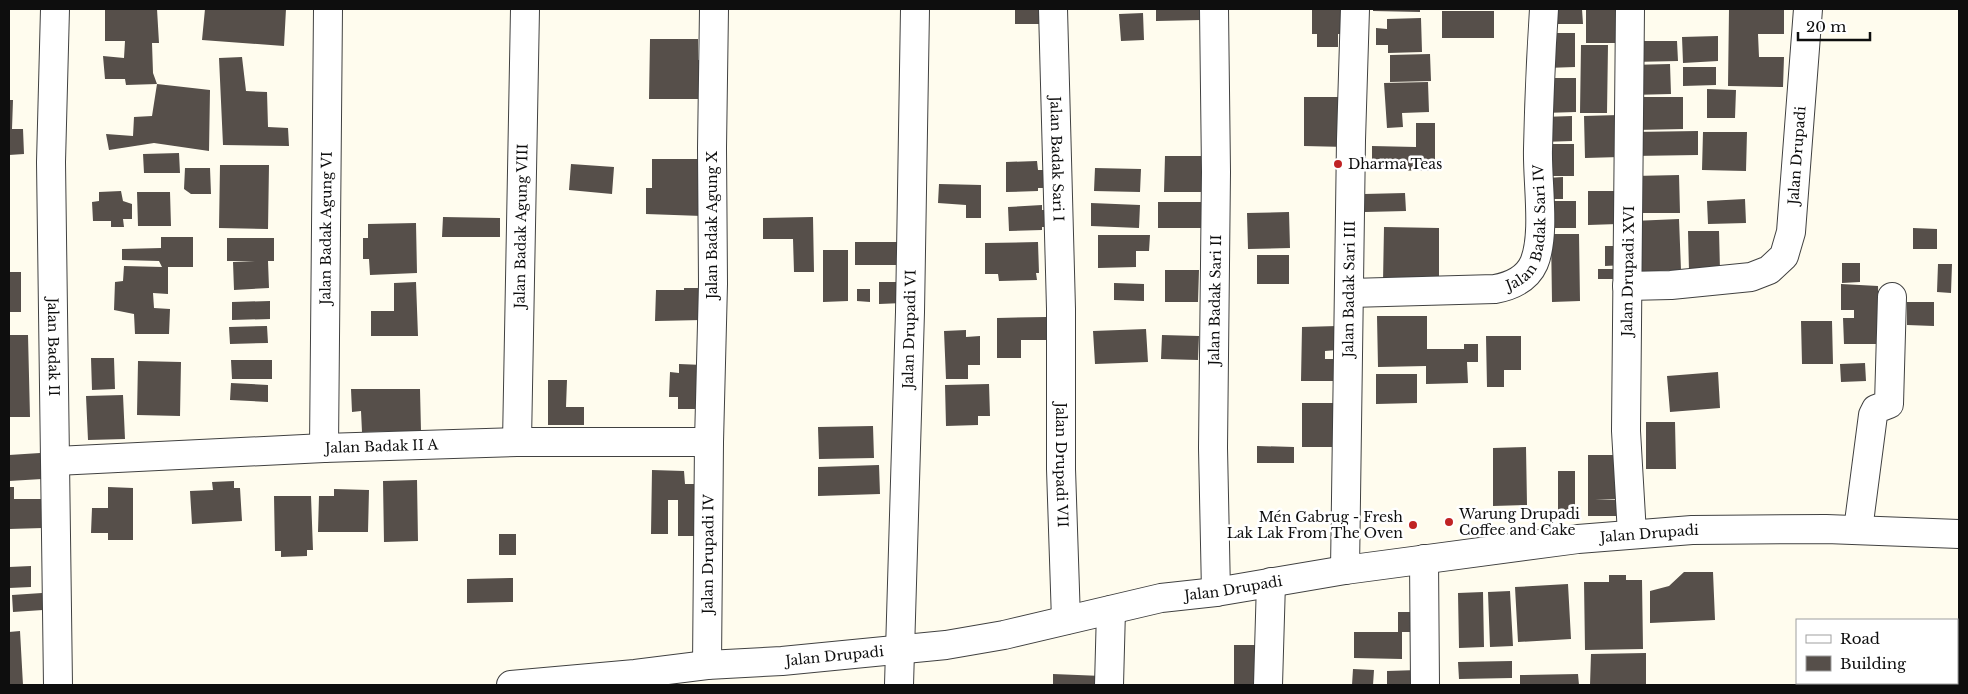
<svg xmlns="http://www.w3.org/2000/svg" width="1968" height="694" viewBox="0 0 1968 694" font-family="'Libre Baskerville',serif">
	<style>
		.building { fill: #564f4a }
		.lines { fill: none; stroke-linecap: round; stroke-linejoin: round }
		.minor-casing { stroke: #414141; stroke-width: 30 }
		.minor { stroke: #fff; stroke-width: 28 }
		.poi-dot { fill: #c02324; stroke: #fff; stroke-width: 2 }
		.labels { text-anchor: middle; stroke-width: 5; stroke-linejoin: round; paint-order: stroke }
		.street-label { font-size: 14px; fill: #0e0e0e; stroke: #fff }
		.poi-label { font-size: 14px; fill: #0e0e0e; stroke: #fff; text-anchor: start }
	</style>
	<rect width="100%" height="100%" fill="#fffcee"/>
	<path class="building" d="M105,9H157L159,43H152L153,73L157,84L126,85L125,79H105L103,56L124,58L125,41H105Z
		M205,9H286L284,46L202,40Z
		M1015,9H1042V24H1015Z
		M1156,9H1201V20L1156,21Z
		M1373,9H1420V12L1373,11Z
		M1548,9H1582L1583,24H1548Z
		M1586,9H1620V43H1586Z
		M1729,9H1784V34H1758L1759,57H1784L1783,87L1728,86Z
		M1312,10H1347V34H1338V47H1317V34H1312Z
		M1442,11H1494V38H1442Z
		M1143,13L1144,40L1121,41L1119,14Z
		M1421,18L1422,52L1388,53V45H1376V28L1387,29V19Z
		M1545,33H1575V67L1546,68Z
		M1718,36V61L1683,63L1682,37Z
		M650,39H698V60H705V83H698V99H649Z
		M1632,41H1677L1678,61L1632,62Z
		M1581,45H1608L1607,113H1580Z
		M1430,54L1431,81L1390,82V55Z
		M242,57L246,91L267,92L268,127L288,128L289,146L223,145L219,58Z
		M1670,64L1671,94L1631,95L1630,65Z
		M1683,67H1716V85L1683,86Z
		M1543,78H1576V112L1544,113Z
		M1428,82L1429,112L1402,113L1403,127L1387,128L1384,83Z
		M157,84L210,90L209,151L154,143L109,150L106,134L133,136L134,117L152,116Z
		M1707,89L1736,90L1735,118H1707Z
		M1304,97H1346V147L1304,146Z
		M1636,97H1683V129L1636,130Z
		M9,100H13L12,129H23L24,154L9,155Z
		M1619,115L1620,157L1585,158L1584,116Z
		M1572,116V141L1542,142V117Z
		M1416,123H1435V171L1372,170V146L1416,147Z
		M1698,131V155L1633,156V132Z
		M1703,132H1747L1746,171L1702,170Z
		M1543,144H1574V176H1543Z
		M179,153L180,173H144L143,154Z
		M1165,156H1207L1206,192H1164Z
		M652,159H702V216L646,214V188H652Z
		M1037,161L1038,170H1044L1045,188H1038V191L1006,192V162Z
		M571,164L614,167L612,194L569,190Z
		M220,165H269L268,229L219,228Z
		M185,168H210L211,194H191L184,189Z
		M1095,168L1141,169L1140,192L1094,191Z
		M1679,175L1680,213H1635L1634,176Z
		M1563,177V199H1547V178Z
		M939,184L981,185V218H966V205L938,203Z
		M121,191L123,201L132,204V219H123L124,227H111V221H93L92,202L99,201V192Z
		M1588,191H1617L1618,224L1588,225Z
		M137,192H170L171,226H138Z
		M1405,193L1406,211L1365,212L1364,194Z
		M1745,199L1746,223L1708,224L1707,201Z
		M1546,201H1576V228H1546Z
		M1158,202H1206V228H1158Z
		M1091,203L1140,205L1139,228L1091,226Z
		M1042,205V210H1046L1047,227H1042V230L1009,231L1008,207Z
		M1289,212L1290,248L1248,249L1247,213Z
		M443,217L500,218V237H442Z
		M813,217L814,272H794L793,239H763V218Z
		M1679,219L1681,270L1635,272L1633,221Z
		M416,223L417,273L370,275L369,259H363V238H368V224Z
		M1384,227L1439,228V283L1383,282Z
		M1913,228L1937,229V249H1913Z
		M1688,231H1719L1720,270L1689,271Z
		M1551,234H1579L1580,301L1552,302Z
		M1098,235H1150L1149,251H1136V267L1098,268Z
		M161,237H193V267H168V294L153,293L154,308L170,309L169,334H135L134,314L114,310L115,282L123,281L124,266L162,267L159,261L122,260V249L161,248Z
		M227,238H274V261H268L269,288L234,290L233,262L255,261H227Z
		M855,242H904V265H855Z
		M1038,242L1039,273H1036L1037,280L999,281L998,274H985V243Z
		M1605,246H1624V265L1605,266Z
		M823,250H848V301L823,302Z
		M1257,255H1289V284H1257Z
		M1842,263H1860V282L1842,283Z
		M1938,264H1952L1951,293L1937,292Z
		M1598,269H1614V279H1598Z
		M1165,270H1199L1198,302H1165Z
		M9,272H21V312H9Z
		M416,282L418,336H371V311H394V283Z
		M879,282H903V303L879,304Z
		M1114,283L1144,284V301L1114,300Z
		M1841,284L1878,286L1880,344H1844L1843,318H1854V310H1841Z
		M684,288H702V320L655,321L656,290H684Z
		M857,289H870V302L857,301Z
		M270,301V319L232,320V302Z
		M1907,302H1934V326L1907,325Z
		M1377,316H1427V349H1464V344H1478V362H1467L1468,383L1426,384V366L1378,367Z
		M1047,317V340H1021V358H997V318Z
		M1801,321H1832L1833,364H1802Z
		M267,326L268,343L230,344L229,327Z
		M1337,326L1338,350L1325,351V359H1339V381H1301L1302,327Z
		M1146,329L1148,362L1095,364L1093,331Z
		M966,330V337L980,336V365H968V379H946L944,331Z
		M9,335H28L30,417H9Z
		M1162,335L1199,336L1198,360L1161,359Z
		M1486,336H1521V370H1504V387H1487Z
		M91,358H114L115,389L92,390Z
		M231,360H272V379H232Z
		M138,361L181,362L180,416L137,415Z
		M1865,363L1866,381L1841,382L1840,364Z
		M679,364L703,365L702,409H678V397H669L670,372L679,373Z
		M1718,372L1720,408L1670,412L1667,376Z
		M1376,374H1417V403L1376,404Z
		M548,380H567L566,407H584V425H548Z
		M231,383L268,385V402L230,400Z
		M989,384L990,416H978V425L946,426L945,385Z
		M351,389H420L421,431L362,432L361,411L352,412Z
		M123,395L125,439L88,440L86,396Z
		M1302,403H1339L1338,447H1302Z
		M1646,422H1675L1676,469H1646Z
		M873,426L874,458L819,459L818,427Z
		M1257,446L1294,447V463H1257Z
		M1526,447L1527,505L1493,506V448Z
		M40,453L42,479L9,481V455Z
		M1588,455H1621V499L1595,500H1616V510H1623V516H1588Z
		M879,465L880,494L818,496V467Z
		M652,470L684,471L685,484H698L706,536H678V500H668V534H651Z
		M1558,471H1575V512L1558,511Z
		M417,480L418,541L384,542L383,481Z
		M234,481V488H240L242,521L192,524L190,491L213,490L212,482Z
		M9,487H14V499H42L43,528L9,529Z
		M108,487L133,488V540H108V533H91L92,508H108Z
		M334,489L369,490L368,532H318L319,496H334Z
		M274,496H311L313,550H307V556L281,557V551H275Z
		M499,534H516V555H499Z
		M31,566V587L9,588V567Z
		M1684,572H1713L1715,620L1650,623V591L1669,586Z
		M1609,575H1626V580H1642L1643,649L1585,650L1584,582H1609Z
		M513,578V602L467,603V579Z
		M1568,584L1571,639L1518,642L1515,587Z
		M1510,591L1513,646L1490,647L1488,592Z
		M1483,592L1484,647L1459,648L1458,593Z
		M42,593L43,610L13,612L12,595Z
		M1398,612H1419V632H1402V659L1354,658V632H1398Z
		M20,631L23,685H9V632Z
		M1234,645H1264V685H1234Z
		M1646,653V685H1590L1591,654Z
		M1512,661V678L1459,679L1458,662Z
		M1353,669L1374,670L1373,685H1352Z
		M1418,670V685H1387V671Z
		M1053,674L1102,676V685H1053Z
		M1578,674L1579,685H1520V675Z"/>
	<g class="lines">
		<g class="minor-casing">
			<g id="minor">
				<path id="s1" d="M55,9L51,162L58,685"/>
				<path id="s2" d="M1053,9L1061,309V469L1066,620"/>
				<path d="M1214,9L1216,172L1213,448L1216,592"/>
				<path d="M1630,9L1626,431L1632,534"/>
				<path id="s3" d="M1627,286L1671,285L1751,277L1769,270L1784,256L1791,232L1808,9"/>
				<path id="s4" d="M1350,293L1495,289C1511,286 1527,279 1534,263C1546,234 1537,182 1538,149C1539,102 1541,55 1544,9"/>
				<path id="s5" d="M517,442L525,9"/>
				<path id="s6" d="M324,448L328,9"/>
				<path id="s7" d="M56,461L324,448L517,442H709"/>
				<path d="M1858,530L1873,415L1876,409L1889,404L1892,297"/>
				<path d="M1424,559L1425,685"/>
				<path id="s8" d="M1345,570L1351,140L1355,9"/>
				<path id="s9" d="M707,665L709,442L713,284L712,148L714,9"/>
				<path id="s10" d="M511,685L635,674L707,665L782,661L946,645L1004,635L1161,598L1216,592L1345,570L1578,539L1692,530L1826,529L1959,534"/>
				<path id="s11" d="M899,685L910,312L915,9"/>
				<path d="M1109,685L1111,610"/>
				<path d="M1268,685L1271,582"/>
			</g>
		</g>
		<use href="#minor" class="minor"/>
	</g>
	<g class="poi-dot">
		<circle cx="1338" cy="164" r="5"/>
		<circle cx="1449" cy="522" r="5"/>
		<circle cx="1413" cy="525" r="5"/>
	</g>
	<g class="labels">
		<g class="street-label">
			<text dy="5" stroke="none"><textPath href="#s3" startOffset="266">Jalan Drupadi</textPath></text>
			<text dy="5" stroke="none"><textPath href="#s2" startOffset="150">Jalan Badak Sari I</textPath></text>
			<text dy="5" stroke="none"><textPath href="#s4" startOffset="225">Jalan Badak Sari IV</textPath></text>
			<text transform="translate(712 225) rotate(-90)" y="5">Jalan Badak Agung X</text>
			<text dy="5" stroke="none"><textPath href="#s5" startOffset="216">Jalan Badak Agung VIII</textPath></text>
			<text dy="5" stroke="none"><textPath href="#s6" startOffset="220">Jalan Badak Agung VI</textPath></text>
			<text transform="translate(1628 271) rotate(-89)" y="5">Jalan Drupadi XVI</text>
			<text dy="5" stroke="none"><textPath href="#s8" startOffset="281">Jalan Badak Sari III</textPath></text>
			<text transform="translate(1215 300) rotate(-89)" y="5">Jalan Badak Sari II</text>
			<text dy="5" stroke="none"><textPath href="#s11" startOffset="356">Jalan Drupadi VI</textPath></text>
			<text dy="5" stroke="none"><textPath href="#s1" startOffset="338">Jalan Badak II</textPath></text>
			<text dy="5" stroke="none"><textPath href="#s7" startOffset="326">Jalan Badak II A</textPath></text>
			<text dy="5" stroke="none"><textPath href="#s2" startOffset="456">Jalan Drupadi VII</textPath></text>
			<text dy="5" stroke="none"><textPath href="#s10" startOffset="1150">Jalan Drupadi</textPath></text>
			<text dy="5" stroke="none"><textPath href="#s9" startOffset="111">Jalan Drupadi IV</textPath></text>
			<text dy="5" stroke="none"><textPath href="#s10" startOffset="730">Jalan Drupadi</textPath></text>
			<text dy="5" stroke="none"><textPath href="#s10" startOffset="325">Jalan Drupadi</textPath></text>
		</g>
		<g class="poi-label">
			<text x="1348" y="169">Dharma Teas</text>
			<text x="1459" y="519">Warung Drupadi<tspan x="1459" dy="16">Coffee and Cake</tspan></text>
			<text x="1403" y="522" text-anchor="end">Mén Gabrug - Fresh<tspan x="1403" dy="16">Lak Lak From The Oven</tspan></text>
		</g>
	</g>
	<rect width="1968" height="694" fill="none" stroke="#0e0e0e" stroke-width="20"/>
	<rect x="1796" y="619" width="162" height="65" fill="#ffffff" stroke="#9f9f9f"/>
	<rect x="1806" y="635" width="25" height="8" fill="#ffffff" stroke="#9f9f9f"/>
	<text x="1840" y="644" font-size="15" fill="#0e0e0e">Road</text>
	<rect x="1806" y="656" width="25" height="15" fill="#564f4a" stroke="#9f9f9f"/>
	<text x="1840" y="669" font-size="15" fill="#0e0e0e">Building</text>
	<path d="M1798 32v8h72v-8" fill="none" stroke="#0e0e0e" stroke-width="2.5"/>
	<text x="1806" y="32" font-size="15" fill="#0e0e0e" stroke="#ffffff" stroke-width="4" paint-order="stroke">20 m</text>
</svg>
